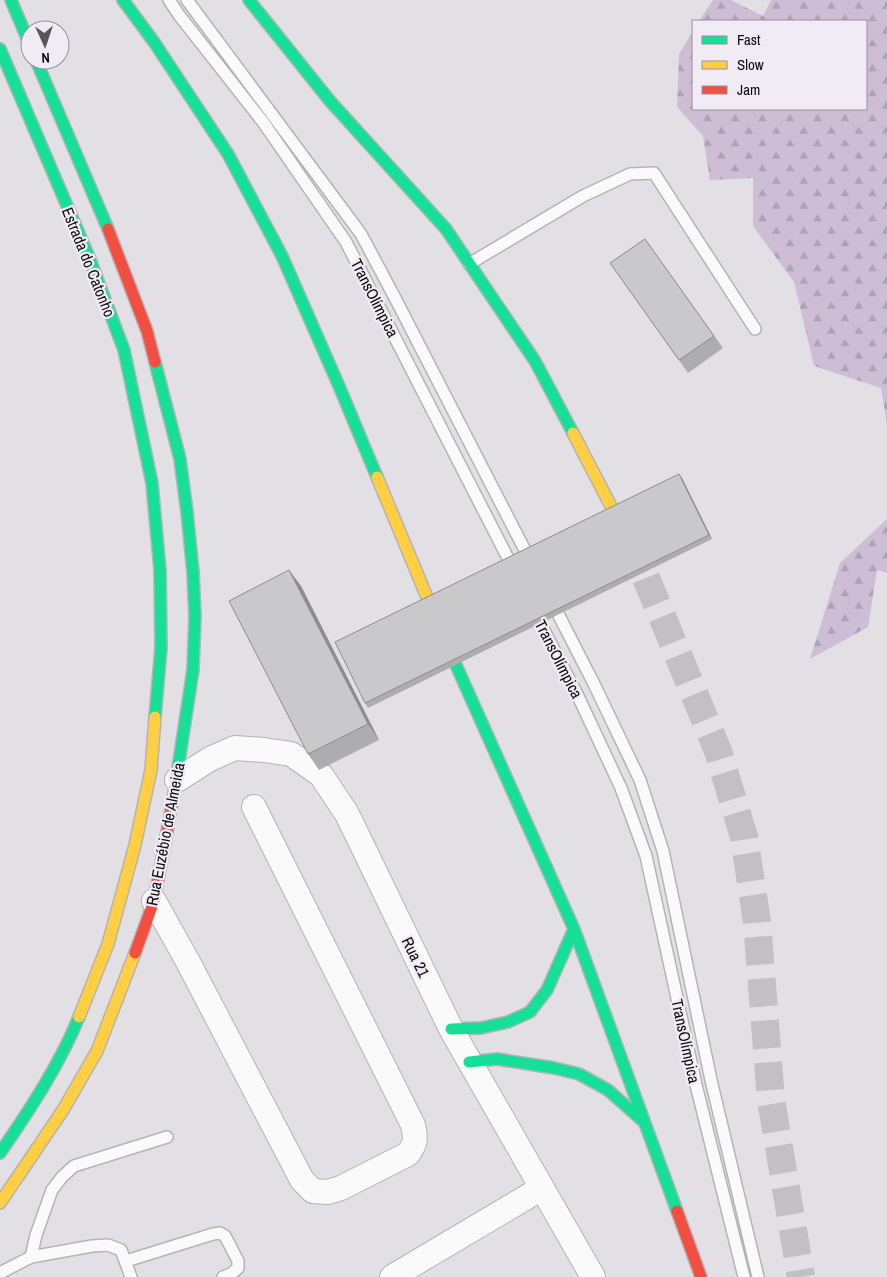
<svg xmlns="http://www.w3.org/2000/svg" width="887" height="1277" viewBox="0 0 887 1277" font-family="'Archivo Narrow',sans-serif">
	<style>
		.forest { fill: url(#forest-firs) }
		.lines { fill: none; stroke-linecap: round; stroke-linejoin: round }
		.highway-tunnel { stroke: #c2c0c4; stroke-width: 28; stroke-dasharray: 28 14; stroke-linecap: butt }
		.lane-casing { stroke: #b5b3b6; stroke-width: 14 }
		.street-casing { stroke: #b5b3b6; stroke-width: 26 }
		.fast-casing { stroke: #b5b3b6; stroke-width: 14 }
		.slow-casing { stroke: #b5b3b6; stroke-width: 14 }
		.jam-casing { stroke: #b5b3b6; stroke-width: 14 }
		.lane { stroke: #fbfafb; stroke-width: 11 }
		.street { stroke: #fbfafb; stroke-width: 24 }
		.fast { stroke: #16e098; stroke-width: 11 }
		.slow { stroke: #ffcf43; stroke-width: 11 }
		.jam { stroke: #f24e42; stroke-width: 11 }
		.wall { fill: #adacaf }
		.shaded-wall { fill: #8d8c8e }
		.building { fill: #c9c8cb; stroke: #8d8c8e }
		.labels { text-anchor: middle; stroke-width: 4.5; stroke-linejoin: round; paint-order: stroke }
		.street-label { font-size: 16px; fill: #0e0c0f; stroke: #f0ebf4 }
	</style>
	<defs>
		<pattern id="forest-firs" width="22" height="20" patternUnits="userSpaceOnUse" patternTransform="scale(1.25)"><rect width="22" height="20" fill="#cdbed6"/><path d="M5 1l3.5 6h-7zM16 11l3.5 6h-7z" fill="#afa2b6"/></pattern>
	</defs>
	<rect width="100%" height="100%" fill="#e2e0e4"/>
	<path class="forest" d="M713,0H731L763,16L771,0H887V425L881,388L814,366L794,282L753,226V178L710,180L703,136L677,107L679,54L693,31V109H866V21H699Z
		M887,519V573L877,570L868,627L810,659L840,563Z"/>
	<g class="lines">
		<path class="highway-tunnel" d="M628,540L644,573L718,751L744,837L757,922L771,1100L801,1277"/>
		<g class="lane-casing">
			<path id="lane" d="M169,0L179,15L263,122L346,242L514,570
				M187,0L361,234L394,296L531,562
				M469,264L583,196L630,174L654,173L755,329
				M552,602L594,684L640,780L663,851L711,1080L758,1277
				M534,611L577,694L621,788L646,856L696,1085L744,1277
				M31,1257L36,1235L52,1190L62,1177L74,1166L167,1137
				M126,1261L213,1234L220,1233L225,1236L238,1261V1268L231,1274L223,1277
				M0,1273L31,1257L92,1246L108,1245L121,1250L131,1277"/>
		</g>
		<g class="street-casing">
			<path id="street" d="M177,780L210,759L235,748L264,750L291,754L321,775L347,814L451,1029L593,1277
				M154,901L187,960L302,1180L313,1191L328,1192L341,1188L408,1154C416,1143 416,1139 413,1125L254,807
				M392,1277L542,1188"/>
		</g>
		<g class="fast-casing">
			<path id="fast" d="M11,0L30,45
				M123,0L154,42L228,154L282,256L339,386L377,477
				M249,0L330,101L446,229L535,361L573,433
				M0,49L89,257L124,350L152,483L160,570L161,648L155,717
				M36,60L108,229
				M155,362L180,459L187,512L193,572L195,616L193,670L174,794
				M456,665L574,929L677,1211
				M451,1029L481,1028L508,1022L530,1012L547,990L574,929
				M469,1062L497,1059L554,1068L579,1074L608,1090L643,1121
				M0,1153C29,1111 60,1064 79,1017"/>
		</g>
		<g class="slow-casing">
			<path id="slow" d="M573,433L614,512
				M377,477L429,602
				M79,1017L108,944L135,845L151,770L155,717
				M0,1203L63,1110L97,1051L135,953"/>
		</g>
		<g class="jam-casing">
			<path id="jam" d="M108,229L147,331L155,362
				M135,953L154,901L174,794
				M677,1211L701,1277"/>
		</g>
		<use href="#lane" class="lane"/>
		<use href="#street" class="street"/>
		<use href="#fast" class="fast"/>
		<use href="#slow" class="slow"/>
		<use href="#jam" class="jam"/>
	</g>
	<path class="wall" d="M645,239L723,348L688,373L610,263Z
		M682,478L712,539L368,708L365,703Z
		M301,586L379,740L319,770L308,754Z"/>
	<path class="shaded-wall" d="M679,474L682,478L712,539L709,535Z
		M289,570L301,586L379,740L368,724Z"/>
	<path class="building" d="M645,239L714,336L679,360L610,263Z
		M679,474L709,535L365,703L335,642Z
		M289,570L368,724L308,754L229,601Z"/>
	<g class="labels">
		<g class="street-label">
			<text transform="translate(89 262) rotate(68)" y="6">Estrada do Catonho</text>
			<text transform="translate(375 298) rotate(63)" y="6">TransOlímpica</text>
			<text transform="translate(559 659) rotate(63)" y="6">TransOlímpica</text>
			<text transform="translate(165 834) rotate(-79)" y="6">Rua Euzébio de Almeida</text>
			<text transform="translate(416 957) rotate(64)" y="6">Rua 21</text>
			<text transform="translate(686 1041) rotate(78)" y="6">TransOlímpica</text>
		</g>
	</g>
	<rect x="692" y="20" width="175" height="90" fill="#f0ebf4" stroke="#969298"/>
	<rect x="702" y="36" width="25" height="8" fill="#16e098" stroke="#969298"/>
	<text x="737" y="45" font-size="15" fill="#0e0c0f">Fast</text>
	<rect x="702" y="61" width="25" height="8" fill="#ffcf43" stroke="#969298"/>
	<text x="737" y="70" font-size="15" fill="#0e0c0f">Slow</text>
	<rect x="702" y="86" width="25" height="8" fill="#f24e42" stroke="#969298"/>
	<text x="737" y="95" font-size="15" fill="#0e0c0f">Jam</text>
	<g transform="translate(45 45) rotate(177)"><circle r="24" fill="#f0ebf4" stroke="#969298"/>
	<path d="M0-4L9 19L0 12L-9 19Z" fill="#58565a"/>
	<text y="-8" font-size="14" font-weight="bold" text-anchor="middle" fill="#0e0c0f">N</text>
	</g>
</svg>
